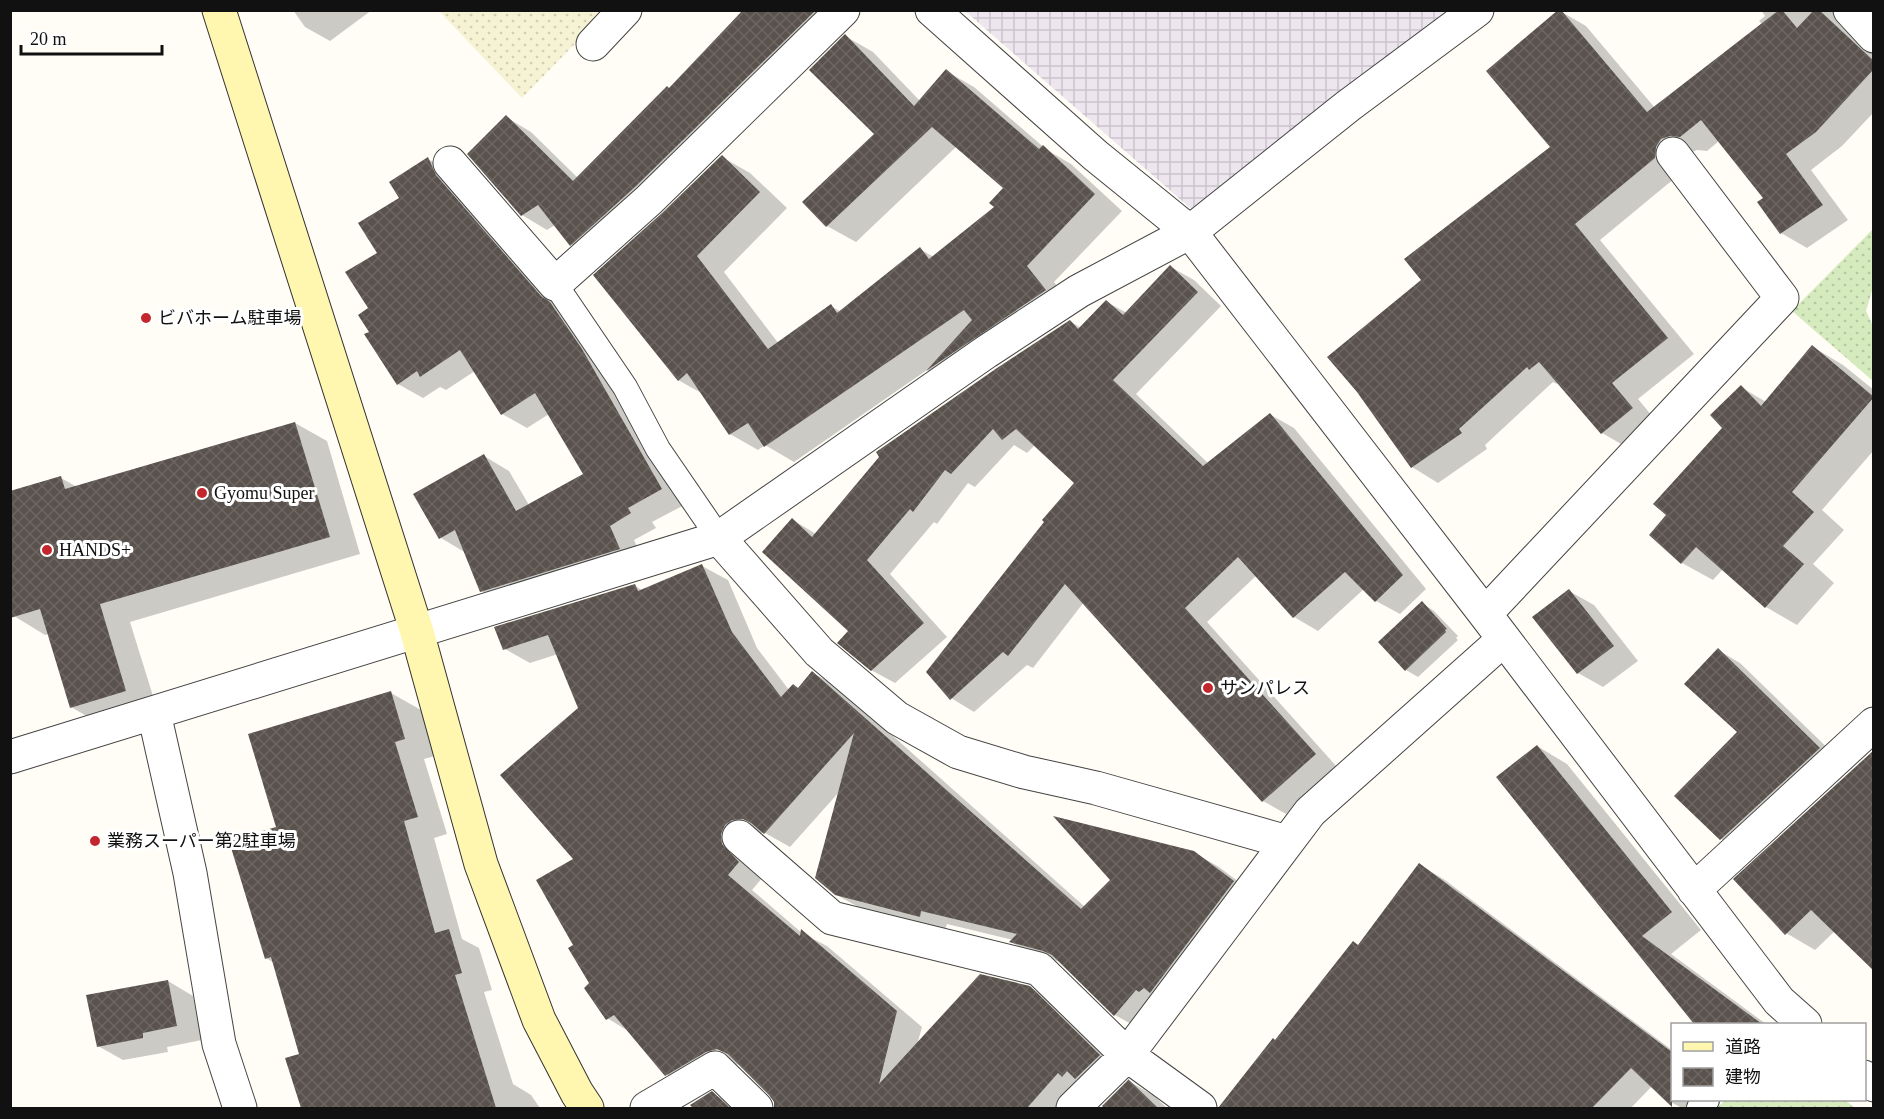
<svg xmlns="http://www.w3.org/2000/svg" width="1884" height="1119" viewBox="0 0 1884 1119" font-family="'Times New Roman','Noto Sans JP',serif">
	<style>
		.industrial { fill: url(#industrial-grid) }
		.farmland { fill: url(#farmland-dots) }
		.grass { fill: url(#grass-dots) }
		.shadow { fill: #0003 }
		.building { fill: url(#building-cross-hatch) }
		.lines { fill: none; stroke-linecap: round; stroke-linejoin: round }
		.lane-casing { stroke: #444; stroke-width: 26 }
		.street-casing { stroke: #444; stroke-width: 35 }
		.secondary-casing { stroke: #333; stroke-width: 35 }
		.lane { stroke: #fff; stroke-width: 24 }
		.street { stroke: #fff; stroke-width: 33 }
		.secondary { stroke: #fff6b0; stroke-width: 33 }
		.poi-dot { fill: #c4262e; stroke: #fff; stroke-width: 2 }
		.labels { text-anchor: middle; stroke-width: 6; stroke-linejoin: round; paint-order: stroke }
		.poi-label { font-size: 18px; fill: #111; stroke: #fff; text-anchor: start }
	</style>
	<defs>
		<pattern id="industrial-grid" width="8" height="8" patternUnits="userSpaceOnUse" patternTransform="scale(1.5)"><rect width="8" height="8" fill="#eee6ef"/><path d="M0 4h8M4 0v8" fill="none" stroke="#cbc4cc"/></pattern>
		<pattern id="farmland-dots" width="8" height="8" patternUnits="userSpaceOnUse" patternTransform="scale(1.5)"><rect width="8" height="8" fill="#f6f3d4"/><path d="M2 2h.1M6 6h.1" fill="none" stroke="#d2cfb5" stroke-width="1.8" stroke-linecap="round"/></pattern>
		<pattern id="grass-dots" width="8" height="8" patternUnits="userSpaceOnUse" patternTransform="scale(1.5)"><rect width="8" height="8" fill="#d5ebbd"/><path d="M2 2h.1M6 6h.1" fill="none" stroke="#b6c8a1" stroke-width="1.8" stroke-linecap="round"/></pattern>
		<pattern id="building-cross-hatch" width="8" height="8" patternUnits="userSpaceOnUse" patternTransform="scale(1.5)"><rect width="8" height="8" fill="#5a524d"/><path d="M0 0l8 8M0 8l8-8" fill="none" stroke="#6d6662"/></pattern>
	</defs>
	<rect width="100%" height="100%" fill="#fffdf5"/>
	<path class="industrial" d="M965,11H1452L1197,214Z"/>
	<path class="farmland" d="M439,11H607L522,98Z"/>
	<path class="grass" d="M1873,229V287L1866,311L1873,326V381L1792,311Z
		M1726,1100H1845L1855,1108H1716Z"/>
	<path class="shadow" d="M293,10H372L330,41L305,27Z
		M746,10H832L596,259L571,244L555,225L547,230L522,215L506,117L531,132L578,178L669,89Z
		M1761,10H1864L1874,51V112L1842,146L1811,170L1848,220L1807,248L1781,233L1765,198L1719,141L1707,151L1697,150L1688,154L1681,173L1600,240L1694,354L1638,399L1658,423L1628,448L1602,433L1558,382L1557,384L1553,382L1485,445L1487,449L1438,483L1412,467L1423,280L1553,147L1560,11L1586,26L1655,108L1763,25L1759,21L1765,16Z
		M845,36L873,52L920,101L946,71L974,87L1047,150L1071,164L1122,211L1054,282L1073,307L955,386L927,370L794,462L765,445L758,450L730,434L703,394L678,380L663,215L722,157L750,173L787,208L724,272L779,344L831,306L841,312L920,249L934,257L997,207L1006,188L957,146L856,242L827,226L805,202L876,134Z
		M428,159L453,173L566,313L686,504L652,522L656,528L634,540L644,563L507,606L481,591L466,553L441,538L484,456L509,471L529,505L585,474L549,414L527,428L502,414L475,371L446,390L440,387L423,398L398,384L371,332L370,309L379,253L402,199Z
		M1171,267L1194,280L1221,306L1136,394L1209,464L1271,415L1294,428L1426,589L1400,614L1376,601L1364,589L1318,631L1294,617L1257,575L1207,622L1338,768L1286,814L1263,801L1084,602L1033,668L1027,665L974,712L951,698L1076,483L1035,445L1027,453L1014,445L975,487L968,483L937,524L934,522L890,574L947,637L895,683L871,670L793,520L816,534L1070,321L1081,328L1107,302L1127,313Z
		M1813,347L1843,365L1874,390V450L1822,510L1844,530L1813,564L1834,583L1797,625L1766,607L1723,569L1713,580L1682,563L1668,515L1724,428L1741,387L1766,402Z
		M295,423L327,441L360,554L130,622L157,709L102,725L71,707L49,634L45,635L14,616L61,478L77,487Z
		M702,566L728,580L757,648L789,690L798,689L813,673L838,687L1085,907L1193,852L1219,867L1259,897L1140,1029L1115,1015L1061,962L1036,956L1011,942L1013,940L947,924L945,930L862,909L835,894L840,791L790,847L765,833H759L763,877L752,890L802,933L827,946L922,1027L917,1045L1029,987L1055,1002L1124,1070L1086,1108H776V1103L771,1094L740,1064L731,1066L692,1089L666,1074L630,1032L607,1018L575,945L580,708L558,654L530,663L505,649L634,585L643,591Z
		M1569,591L1594,605L1638,661L1603,687L1578,673Z
		M1422,603L1434,611L1458,636L1456,638L1458,640L1418,677L1406,670Z
		M1718,650L1740,663L1842,762L1744,852L1721,839L1676,796L1740,732Z
		M391,693L421,710L435,756L424,759L447,834L434,838L462,939L479,948L492,990L484,992L513,1084L531,1095L540,1108H302L286,1059L301,1055L274,963L266,958L278,828Z
		M1537,746L1567,764L1701,930L1671,954L1766,1024H1696L1498,778Z
		M1874,752L1835,931L1815,950L1786,933Z
		M1420,865L1445,880L1672,1050V1100H1704L1695,1108H1682L1665,1099L1652,1086L1631,1108H1220L1273,1040L1276,1041L1359,946Z
		M168,981L193,996L202,1040L167,1047L168,1052L123,1060L98,1046Z
		M1129,1081L1154,1096L1167,1108H1101Z
		M712,1093L738,1108H695L692,1105Z"/>
	<path class="building" d="M743,10H816L636,186L570,246L538,205L521,216L467,154L506,115L573,181L667,86L669,88Z
		M1558,10H1561L1647,112L1779,10H1782L1797,28L1814,10H1819L1874,61V69L1816,132L1786,154L1823,205L1780,234L1757,202L1763,198L1701,120L1680,137L1670,136L1661,139L1656,147L1655,158L1575,224L1668,338L1612,383L1633,408L1601,434L1539,362L1529,370L1527,367L1459,429L1462,433L1411,468L1357,392L1327,357L1421,280L1404,259L1550,147L1486,71Z
		M845,34L914,106L946,69L1039,149L1043,145L1095,194L1027,266L1046,290L926,371L972,320L964,310L764,447L748,423L729,435L687,373L678,381L593,275L662,213L722,155L760,192L697,256L768,349L831,304L837,313L920,247L929,259L994,207L989,203L1003,188L932,127L826,227L802,202L874,134L809,70Z
		M428,157L436,175L541,296L550,302L582,349L662,489L628,508L631,513L610,526L620,549L480,592L455,530L439,539L413,494L484,454L516,511L583,474L535,393L501,415L460,350L420,377L417,371L397,385L364,334L369,332L358,315L368,308L345,272L377,253L358,223L399,198L389,182Z
		M1170,265L1198,292L1113,380L1203,466L1270,413L1403,575L1375,602L1345,572L1293,618L1238,557L1185,608L1316,754L1262,802L1065,584L1008,656L1003,652L950,700L926,672L1044,522L1042,520L1074,483L1016,429L1002,440L993,429L951,474L945,470L913,512L910,509L867,560L924,623L871,671L837,643L848,631L762,552L792,518L812,537L879,457L876,452L997,368L1070,320L1078,329L1106,300L1123,315Z
		M1812,345L1874,397L1792,492L1814,512L1783,546L1804,564L1765,608L1696,547L1681,564L1649,535L1666,515L1653,504L1722,428L1710,415L1741,385L1761,406Z
		M295,422L330,537L100,604L126,691L70,708L40,609L10,618V491L61,476L65,489Z
		M702,564L732,632L781,697L793,684L798,688L812,671L1081,909L1110,880L1053,816L1194,851L1234,881L1150,993L1144,988L1139,992L1136,990L1114,1016L1052,955L1043,951L1009,942L1017,934L921,911L920,917L835,895L815,878L854,733L764,834L751,823L743,819L732,820L725,825L721,834L722,844L739,862L728,875L800,936L801,929L897,1011L879,1084L980,974L1030,986L1100,1055L1075,1079L1067,1071L1062,1077L1058,1073L1027,1108H774V1102L769,1095L728,1054L717,1049L706,1052L665,1076L614,1015L606,1020L584,988L589,983L568,948L573,945L536,880L573,859L500,775L578,708L548,635L503,650L494,627L635,584L638,591Z
		M1569,589L1614,646L1577,674L1532,617Z
		M1422,601L1447,629L1445,630L1446,632L1405,671L1378,642Z
		M1718,648L1820,748L1720,840L1674,796L1737,732L1684,684Z
		M391,691L405,739L395,742L418,817L404,821L435,933L449,929L462,973L455,975L496,1108H301L285,1058L299,1054L271,957L265,959L229,841L276,827L248,734Z
		M1537,745L1672,912L1642,936L1762,1024H1694L1496,777Z
		M1874,750V971L1811,910L1785,935L1733,879Z
		M1419,863L1672,1052V1107L1631,1068L1592,1108H1218L1273,1038L1275,1040L1353,941L1358,945Z
		M168,980L177,1026L143,1033V1038L97,1047L86,995Z
		M1129,1079V1080L1158,1108H1104L1102,1106Z
		M712,1091L730,1108H693L690,1105Z"/>
	<g class="lines">
		<g class="lane-casing">
			<path id="lane" d="M555,284L625,387L658,449L719,538
				M1699,1108L1707,1100"/>
		</g>
		<g class="street-casing">
			<path id="street" d="M932,10L1095,155L1190,232L1485,614L1779,1001L1805,1024
				M1850,10L1874,36
				M593,44L625,10
				M450,163L555,284L649,200L843,10
				M719,538L819,652L897,718L958,752L1024,772L1096,788L1287,842
				M1485,614L1782,298L1673,154
				M154,713L190,873L219,1044L240,1108
				M10,757L719,538L986,352L1079,291L1190,232L1348,106L1477,10
				M739,837L832,918L1039,969L1127,1055L1200,1108
				M1694,890L1874,724
				M1864,1077L1874,1085
				M647,1108L715,1068L756,1108
				M1073,1108L1127,1055L1310,812L1503,640"/>
		</g>
		<g class="secondary-casing">
			<path id="secondary" d="M219,10L417,632L481,864L539,1020L577,1093L587,1108"/>
		</g>
		<use href="#lane" class="lane"/>
		<use href="#street" class="street"/>
		<use href="#secondary" class="secondary"/>
	</g>
	<g class="poi-dot">
		<circle cx="146" cy="318" r="6"/>
		<circle cx="202" cy="493" r="6"/>
		<circle cx="47" cy="550" r="6"/>
		<circle cx="1208" cy="688" r="6"/>
		<circle cx="95" cy="841" r="6"/>
	</g>
	<g class="labels">
		<g class="poi-label">
			<text x="158" y="324">ビバホーム駐車場</text>
			<text x="214" y="499">Gyomu Super</text>
			<text x="59" y="556">HANDS+</text>
			<text x="1220" y="694">サンパレス</text>
			<text x="107" y="847">業務スーパー第2駐車場</text>
		</g>
	</g>
	<rect width="1884" height="1119" fill="none" stroke="#111111" stroke-width="24"/>
	<rect x="1671" y="1023" width="195" height="78" fill="#ffffff" stroke="#a0a0a0" stroke-width="1.5"/>
	<rect x="1683" y="1042" width="30" height="9" fill="#fff6b0" stroke="#a0a0a0" stroke-width="1.5"/>
	<text x="1725" y="1053" font-size="18" fill="#111111">道路</text>
	<rect x="1683" y="1068" width="30" height="18" fill="url(#building-cross-hatch)" stroke="#a0a0a0" stroke-width="1.5"/>
	<text x="1725" y="1083" font-size="18" fill="#111111">建物</text>
	<path d="M21 45v9h141v-9" fill="none" stroke="#111111" stroke-width="3"/>
	<text x="30" y="45" font-size="18" fill="#111111" stroke="#ffffff" stroke-width="4.5" paint-order="stroke">20 m</text>
</svg>
